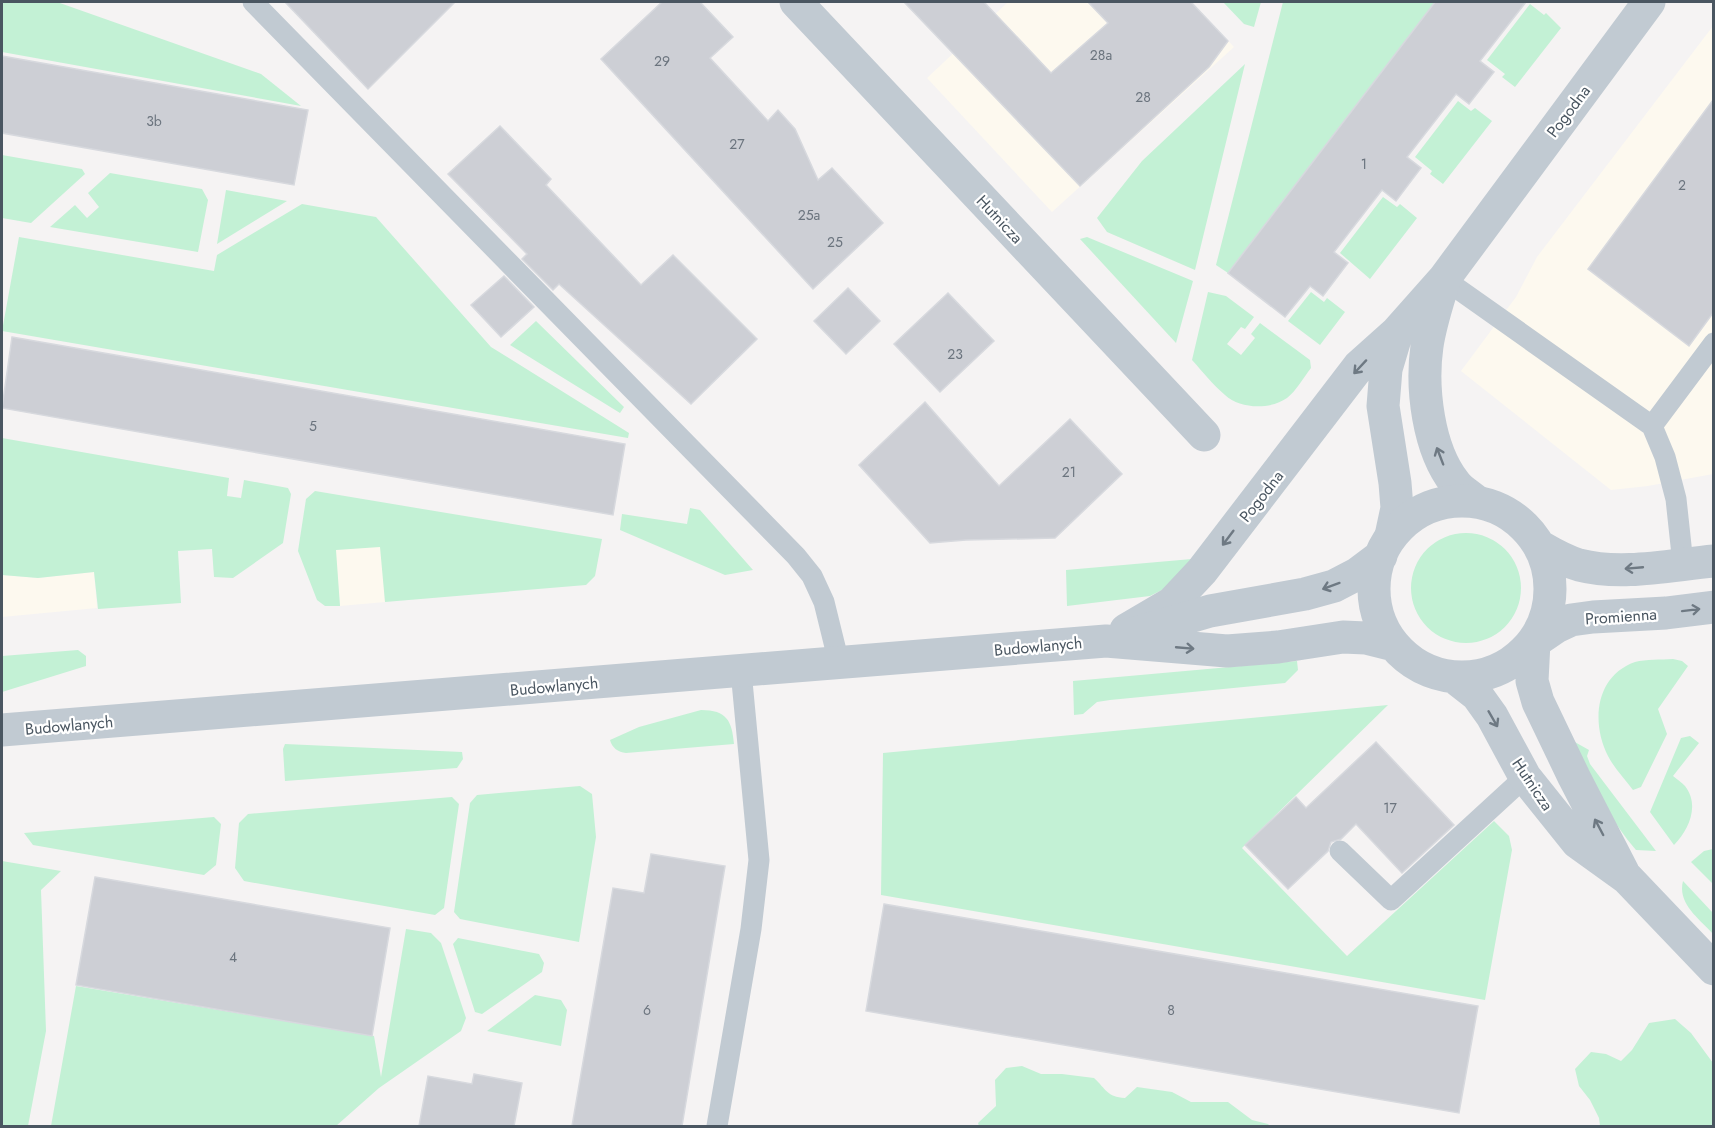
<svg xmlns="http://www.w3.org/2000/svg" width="1715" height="1128" viewBox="0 0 1715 1128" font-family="Jost,sans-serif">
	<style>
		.commercial { fill: #fdf9ef }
		.green { fill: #c3f1d5 }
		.building { fill: #cdcfd5; stroke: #d7d9de; stroke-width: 1.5 }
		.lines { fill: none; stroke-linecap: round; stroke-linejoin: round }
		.service { stroke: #c1cad2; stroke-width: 21 }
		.minor { stroke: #c1cad2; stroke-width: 33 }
		.tertiary { stroke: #c1cad2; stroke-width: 33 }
		.oneway { stroke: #6e7983 }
		.labels { text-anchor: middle; stroke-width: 4.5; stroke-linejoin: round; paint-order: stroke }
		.number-label { font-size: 14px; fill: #6b747e }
		.street-label { font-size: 16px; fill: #4a5661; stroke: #fff }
	</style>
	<rect width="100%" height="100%" fill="#f5f3f3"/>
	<path class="commercial" d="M1008,2H1191L1234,47L1052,212L927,78Z
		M1713,26V474L1648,486L1611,490L1461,371L1516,297L1537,257Z
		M381,546L385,602L340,606L335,550Z
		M94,572L97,608L2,617V575L38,578Z"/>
	<path class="green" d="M2,2H57L261,74L301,106L2,52Z
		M1223,2H1261L1254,27L1244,24Z
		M1283,2H1435L1228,273L1216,265Z
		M1530,4L1544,15L1546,13L1561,28L1515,87L1502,77L1505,74L1487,60Z
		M1245,64L1195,270L1107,232L1097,218L1142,161Z
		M1458,101L1471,111L1475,108L1492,121L1443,184L1430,174L1432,171L1415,157Z
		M2,155L82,169L85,174L31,223L2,218Z
		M110,173L202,189L208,200L198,252L50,227L75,205L87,218L99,207L88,193Z
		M226,190L287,201L217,244Z
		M1383,197L1397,207L1400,204L1417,218L1370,279L1340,253Z
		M302,204L376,217L491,347L629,433L628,438L2,331L19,237L214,271L217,255Z
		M1087,237L1193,281L1176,343L1080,239Z
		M1208,292L1226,296L1254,317L1245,329L1241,327L1227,344L1241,355L1255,338L1251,334L1260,323L1310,360L1311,368C1304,377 1296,391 1287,398C1270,410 1240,409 1225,395C1213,385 1203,372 1192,360Z
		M1311,292L1324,302L1327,298L1345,312L1320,345L1288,321Z
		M536,321L624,407L620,413L510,345Z
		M2,438L229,478L227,496L241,498L244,480L288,488L291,494L283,543L233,578L214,577L212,549L178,551L181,603L98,609L94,572L38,578L2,575Z
		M315,491L602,539L595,576L586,585L385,602L380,547L336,550L340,606H325L317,600L298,551L306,499Z
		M690,508L700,510L753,570L725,575L620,530L622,514L687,524Z
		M1411 588a55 55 0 1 1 110 0a55 55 0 1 1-110 0Z
		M1192,559L1164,589L1150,596L1067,606L1066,570Z
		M78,650L86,656V666L2,692V656Z
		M1673,659L1682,661L1688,666L1658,709L1667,734L1641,787L1633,790C1625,779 1614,768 1608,756C1591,723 1595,676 1635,662C1646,659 1661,660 1673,659Z
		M1297,661L1298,670L1285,683L1110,700L1097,702L1083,714L1074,715L1073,681Z
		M1388,705L1242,848L1347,956L1494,821L1509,836L1512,850L1485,1000L881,895L883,753Z
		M701,710C727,710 732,721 734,744L626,753C618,752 612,748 610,740L639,727Z
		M1690,736L1699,743L1673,776C1677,779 1682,783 1685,786C1700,805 1689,830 1674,845L1650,812L1681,738Z
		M1573,741L1589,750L1587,756L1590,764L1656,851L1636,850C1608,818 1591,780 1573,741Z
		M285,744L462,752L463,759L457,768L285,781L283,749Z
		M580,786L592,794L596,837L579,942L460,919L454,912L470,803L477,795Z
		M452,797L459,804L444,908L435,915L244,881L235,868L239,823L248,814Z
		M214,817L221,824L216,865L204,875L33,845L24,833Z
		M1713,849H1714L1713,884L1691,862L1704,851Z
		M2,861L61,871L41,890L46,1031L28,1126H2Z
		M1683,881L1713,913V934C1700,919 1677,904 1683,881Z
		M406,929L431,933L441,943L466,1018L461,1031L379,1088L336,1126H51L76,986L374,1036L381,1077Z
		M458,938L539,954L544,963L542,972L482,1014L475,1012L453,944Z
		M535,995L561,1000L567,1010L561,1046L487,1031Z
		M1675,1019L1691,1033L1713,1063V1126H1600L1599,1118L1590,1100L1579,1086L1575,1069L1591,1052L1606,1054L1621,1061L1632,1050L1649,1023Z
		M1022,1066L1041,1074H1062L1094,1078C1106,1089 1107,1097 1125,1098L1137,1087L1172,1092L1191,1102H1228L1252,1120L1268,1124L1270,1126H979L978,1123L996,1106L995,1080L1006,1068Z"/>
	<path class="building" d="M285,2H455L368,89Z
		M662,2H700L733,37L710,58L768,121L778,110L795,129L818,180L832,168L883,223L813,289L601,59Z
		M904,2H984L1051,73L1108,23L1088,2H1191L1228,41L1209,67L1080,186Z
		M1435,2H1526L1480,61L1494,72L1469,104L1456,94L1407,157L1421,168L1396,201L1382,190L1334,252L1348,263L1323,296L1310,286L1285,317L1228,273Z
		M2,56L308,110L294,185L2,133Z
		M1713,100V313L1689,346L1588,269Z
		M500,126L551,179L546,185L641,285L673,255L757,339L691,404L559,284L553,290L522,259L527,254L448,174Z
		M504,276L534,307L501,337L471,305Z
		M848,288L880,321L846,354L814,321Z
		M948,293L994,341L940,392L894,344Z
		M12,337L625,444L613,515L2,408Z
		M925,402L999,486L1070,419L1122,474L1055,538L966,540L930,543L859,465Z
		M1376,742L1454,825L1402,873L1356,824L1341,839L1331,842L1328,851L1288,889L1245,845L1296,797L1306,808Z
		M651,854L725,866L682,1126H572L613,888L644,893Z
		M95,877L390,928L372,1036L76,985Z
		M884,904L1478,1006L1459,1113L866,1011Z
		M474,1074L522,1083L514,1126H419L428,1076L472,1084Z"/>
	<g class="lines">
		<path class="service" d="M253,2L796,556L812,576L824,602L839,663
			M1444,279L1652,426L1665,457L1676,499L1683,564
			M1652,426L1714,343
			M1340,851L1391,900L1525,777
			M717,1126L751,929L759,860L741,671"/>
		<path class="minor" d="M796,2L1204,435
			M1443,284C1437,304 1430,325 1427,346C1421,388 1428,449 1455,483C1460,490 1469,495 1476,501
			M1391,536L1397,508L1395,483L1383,406L1386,369L1397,332
			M1126,630L1172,603L1202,571L1359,366L1397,332L1444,279L1649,2"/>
		<path class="tertiary" d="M1374 589a88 88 0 1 1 176 0a88 88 0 1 1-176 0Z
			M1541,547C1553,554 1565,561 1579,565C1622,576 1670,565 1714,561
			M1125,636L1210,611L1305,594L1334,586L1357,574L1381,556
			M1534,642L1532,681L1538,702L1574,777L1623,872
			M1534,642L1556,627L1571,620L1593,617L1666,613L1714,607
			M1454,677L1477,695L1492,716L1525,777L1577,842L1627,878L1714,969
			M2,730L1106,641L1227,651L1278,647L1343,637L1366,638L1394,645"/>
	</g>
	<defs><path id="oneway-shaft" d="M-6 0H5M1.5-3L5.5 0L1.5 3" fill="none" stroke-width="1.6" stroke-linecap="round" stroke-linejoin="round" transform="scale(1.5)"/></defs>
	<g class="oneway">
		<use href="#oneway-shaft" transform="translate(1360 367) rotate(133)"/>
		<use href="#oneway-shaft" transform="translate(1440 456) rotate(-111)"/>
		<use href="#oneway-shaft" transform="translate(1228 538) rotate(127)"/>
		<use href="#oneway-shaft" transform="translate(1634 568) rotate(175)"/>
		<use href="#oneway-shaft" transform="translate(1331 586) rotate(160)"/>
		<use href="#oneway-shaft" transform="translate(1691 610) rotate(-7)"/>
		<use href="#oneway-shaft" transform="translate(1185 648) rotate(5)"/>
		<use href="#oneway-shaft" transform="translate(1493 719) rotate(60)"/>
		<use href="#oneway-shaft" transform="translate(1599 827) rotate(-118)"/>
	</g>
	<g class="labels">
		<g class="number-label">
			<text x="1101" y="60">28a</text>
			<text x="662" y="66">29</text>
			<text x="1143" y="102">28</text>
			<text x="154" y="126">3b</text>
			<text x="737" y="149">27</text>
			<text x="1364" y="169">1</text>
			<text x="1682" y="190">2</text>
			<text x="809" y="220">25a</text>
			<text x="835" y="247">25</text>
			<text x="955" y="359">23</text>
			<text x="313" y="431">5</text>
			<text x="1069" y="477">21</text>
			<text x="1390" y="813">17</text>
			<text x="233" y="962">4</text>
			<text x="647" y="1015">6</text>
			<text x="1171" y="1015">8</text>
		</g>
		<g class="street-label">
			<text transform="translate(1568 111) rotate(-53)" y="6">Pogodna</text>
			<text transform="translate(1000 219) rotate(47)" y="6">Hutnicza</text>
			<text transform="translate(1261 496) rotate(-52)" y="6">Pogodna</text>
			<text transform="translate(1621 616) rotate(-4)" y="6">Promienna</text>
			<text transform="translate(1038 646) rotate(-5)" y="6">Budowlanych</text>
			<text transform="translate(554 686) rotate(-5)" y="6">Budowlanych</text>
			<text transform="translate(69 725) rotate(-5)" y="6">Budowlanych</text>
			<text transform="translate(1533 784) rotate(56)" y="6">Hutnicza</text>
		</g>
	</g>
	<rect width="1715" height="1128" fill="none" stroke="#4a5661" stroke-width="6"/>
</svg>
